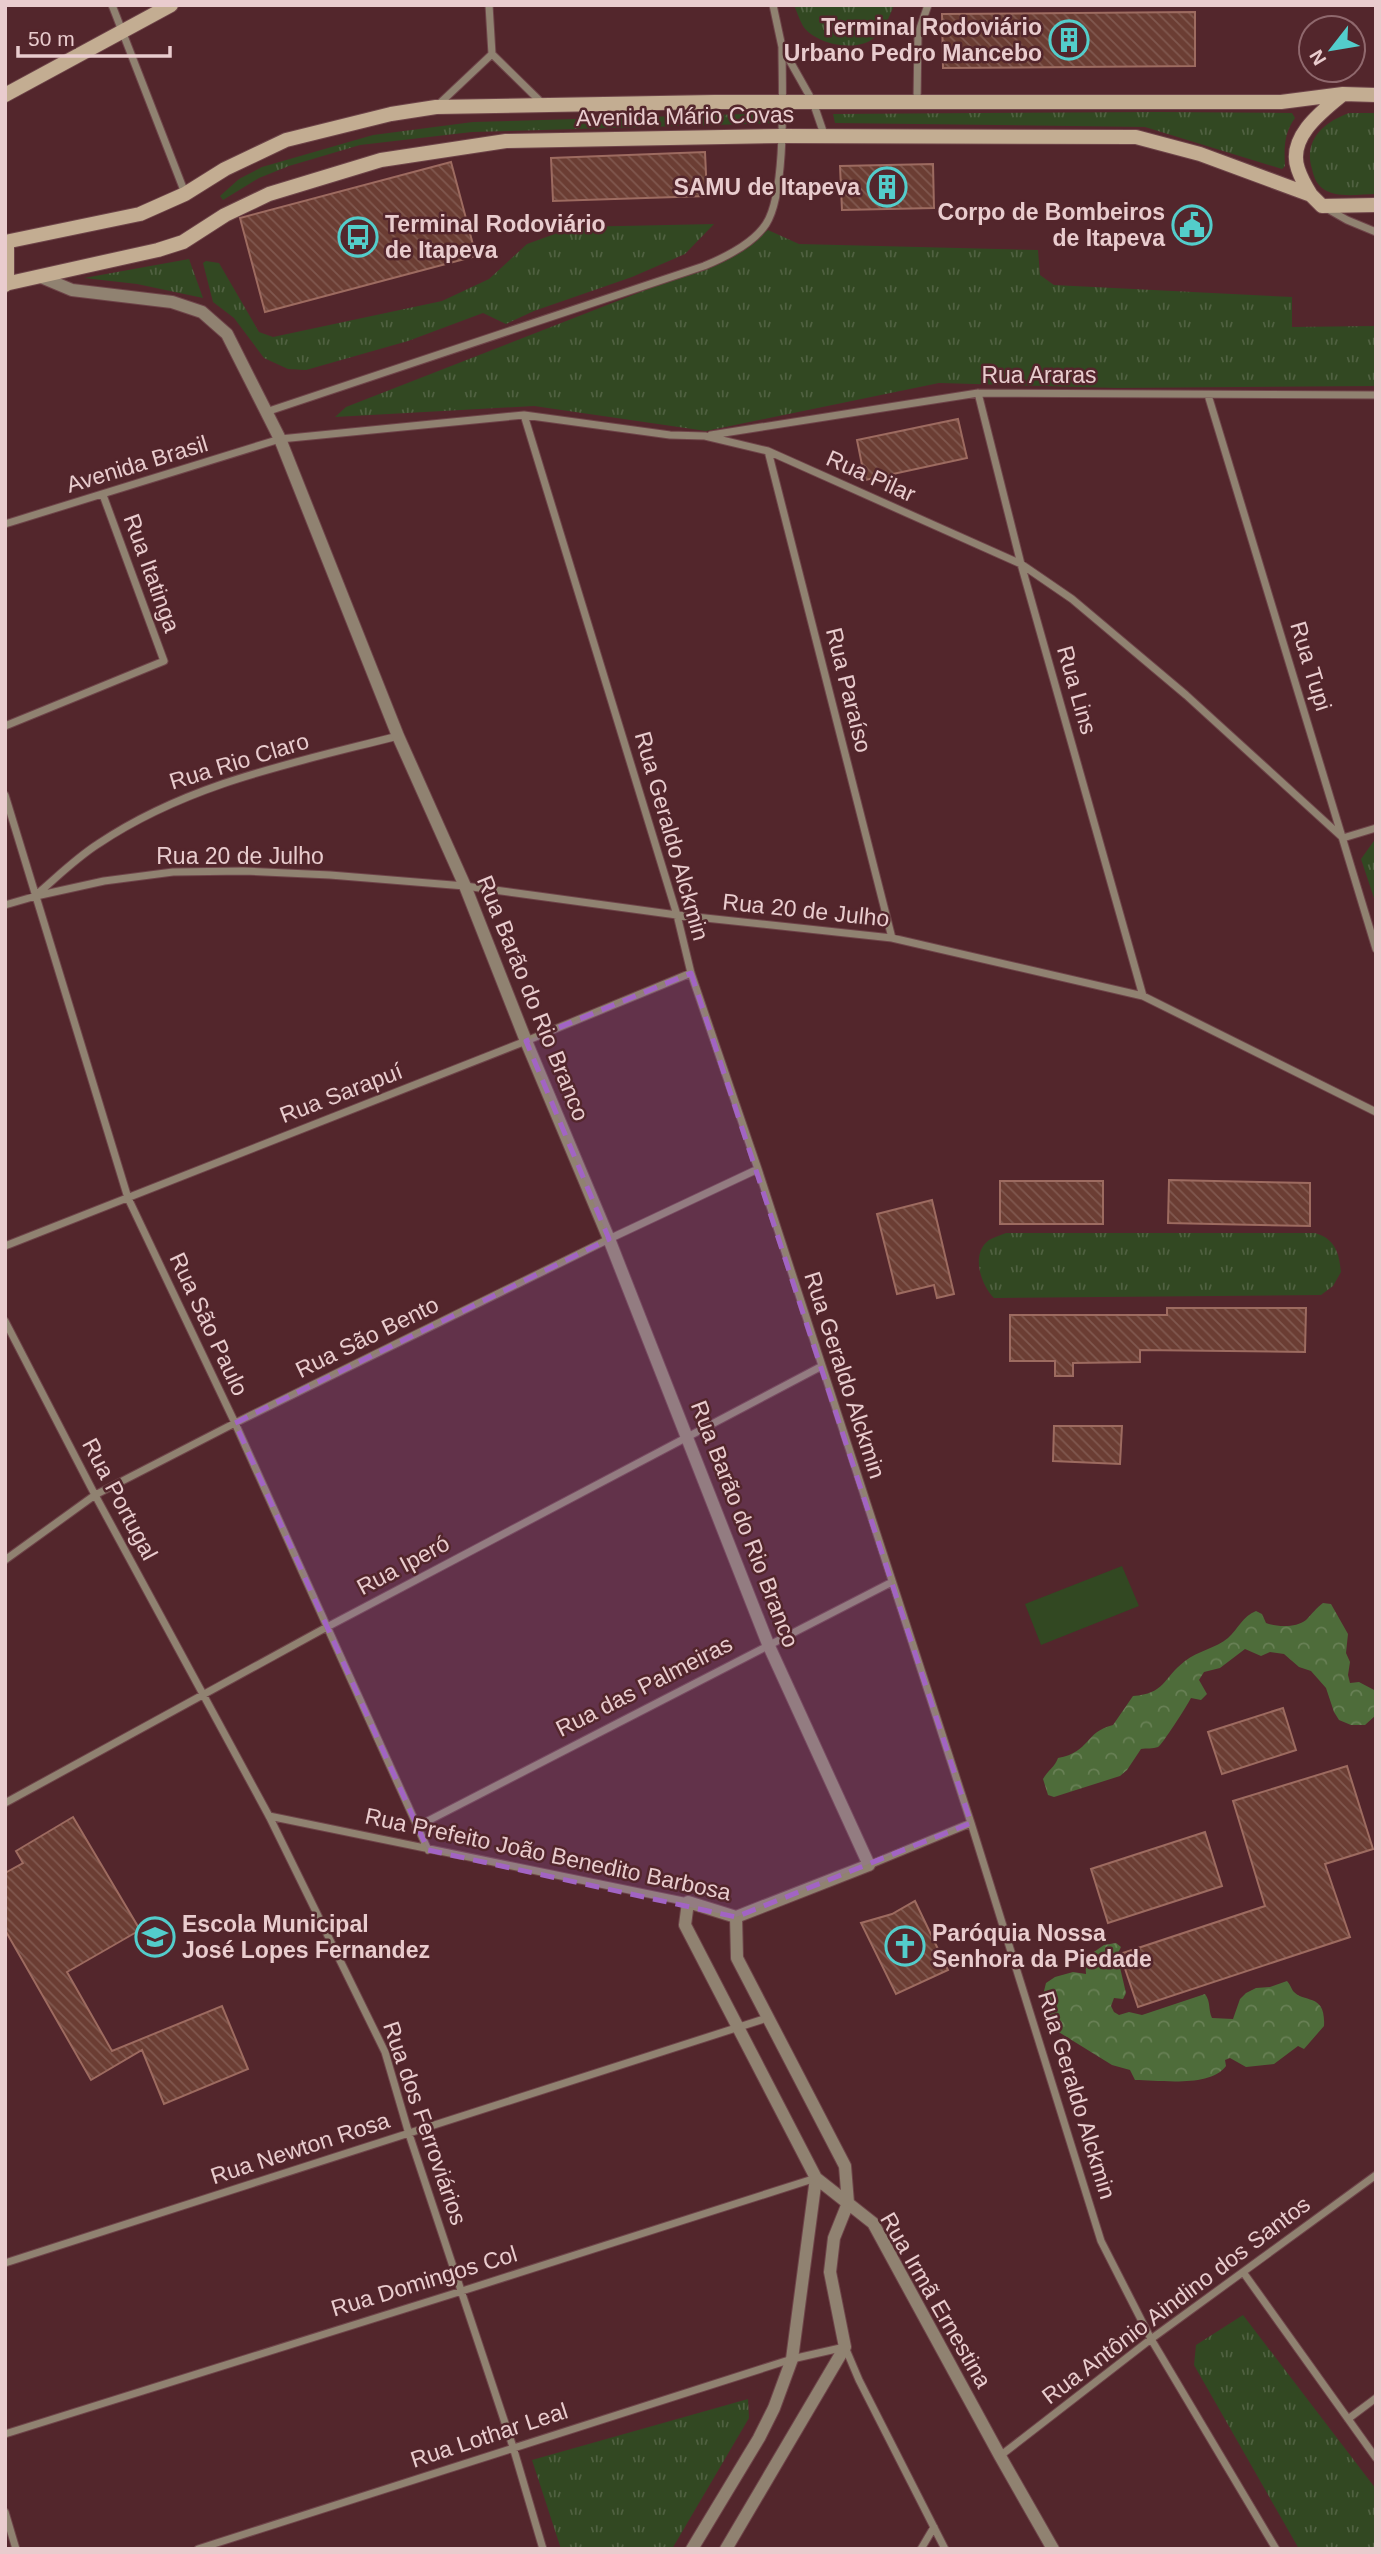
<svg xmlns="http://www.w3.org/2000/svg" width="1381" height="2554" viewBox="0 0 1381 2554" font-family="Arial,sans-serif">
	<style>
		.grass { fill: url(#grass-tufts) }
		.forest { fill: url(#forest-crowns) }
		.garden { fill: #324822 }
		.building { fill: url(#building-back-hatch); stroke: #9d6b60; stroke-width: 2 }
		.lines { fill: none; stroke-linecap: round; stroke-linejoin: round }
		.minor-casing { stroke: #6e4449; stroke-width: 9 }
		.tertiary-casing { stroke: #6e4449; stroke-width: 14 }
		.secondary-casing { stroke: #6e4449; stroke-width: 16 }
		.minor { stroke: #908271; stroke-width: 7 }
		.tertiary { stroke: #908271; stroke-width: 12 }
		.secondary { stroke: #c3ad92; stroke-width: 14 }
		.marked { fill: #a264c4; fill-opacity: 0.2; stroke: #a264c4; stroke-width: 5; stroke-dasharray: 14 9; stroke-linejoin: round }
		.labels { text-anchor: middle; stroke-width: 5; stroke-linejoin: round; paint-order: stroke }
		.poi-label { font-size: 23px; font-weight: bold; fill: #e9ccce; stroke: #53262c; text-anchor: end }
		.street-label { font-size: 23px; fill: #e9ccce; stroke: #53262c }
	</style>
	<defs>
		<pattern id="grass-tufts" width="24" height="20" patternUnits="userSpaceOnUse" patternTransform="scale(1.75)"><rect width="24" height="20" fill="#324822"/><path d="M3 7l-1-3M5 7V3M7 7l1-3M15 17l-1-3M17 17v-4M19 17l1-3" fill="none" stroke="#506141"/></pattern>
		<pattern id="forest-crowns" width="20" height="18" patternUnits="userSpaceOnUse" patternTransform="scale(1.75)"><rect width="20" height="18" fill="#4e6c3a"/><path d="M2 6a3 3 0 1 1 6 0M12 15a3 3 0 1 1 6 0" fill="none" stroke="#688055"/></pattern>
		<pattern id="building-back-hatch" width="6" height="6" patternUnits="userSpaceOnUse" patternTransform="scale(1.75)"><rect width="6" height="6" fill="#6b3d33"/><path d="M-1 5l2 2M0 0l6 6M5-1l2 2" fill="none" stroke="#80584f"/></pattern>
	</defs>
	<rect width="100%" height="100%" fill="#53262c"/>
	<path class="grass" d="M794,5H894C889,18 884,29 874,38C856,53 815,44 803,26C799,19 797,12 794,5Z
		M1158,112L1292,113L1295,118C1284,133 1284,148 1285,166L1282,169L1145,127L835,123L833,114Z
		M778,113V123L472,132L360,145L289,166L259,178L223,200L220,196L239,179L262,167L373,135L473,122Z
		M1349,113H1376V194C1360,194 1336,199 1322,188C1316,183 1314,177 1312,169C1303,140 1324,122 1349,113Z
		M714,224L685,254L632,277L534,311L506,324L483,313L408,341L306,370L288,369L264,358L234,318L213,302L203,263L206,261L219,263L259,332L273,337L442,301L489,279L527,244L574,227Z
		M768,230L799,244L1038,250L1040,275L1054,285L1292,297V327L1376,326V386L1117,388L939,383L706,431L534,406L335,417L346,407L730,257Z
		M189,259L203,298L137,284L84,278Z
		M1376,838V904L1361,859Z
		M1006,1233H1315C1335,1239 1339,1252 1341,1272L1333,1286L1321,1295L994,1298C981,1285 970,1254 989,1240C994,1237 1001,1235 1006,1233Z
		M1243,2315L1376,2489V2549H1299L1194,2365L1196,2345Z
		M748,2399L749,2418L672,2549H561L532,2460Z"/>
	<path class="forest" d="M1323,1603L1331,1604L1348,1634L1346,1653L1350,1662L1348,1675L1350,1683L1359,1682L1376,1691V1715L1365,1725H1351L1339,1720L1334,1712L1326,1688L1311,1671L1299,1667L1284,1654L1270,1652L1261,1656L1245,1649L1220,1668L1204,1672L1199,1680L1207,1694L1201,1700L1191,1698C1187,1706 1162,1745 1158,1747C1153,1749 1146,1748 1141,1749L1127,1770L1120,1776L1054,1797L1048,1795L1043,1779C1048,1770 1055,1767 1058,1758C1091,1752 1084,1732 1113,1725L1133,1696C1165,1694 1163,1678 1185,1661C1198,1651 1216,1648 1228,1638C1238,1629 1243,1616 1256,1611L1262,1614L1266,1623C1277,1627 1296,1628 1306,1620C1312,1614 1316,1608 1323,1603Z
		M1116,1943L1121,1947L1118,1953V1959L1126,1993L1123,1999L1114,1998L1111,2006L1114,2012L1119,2015L1129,2012L1142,2015L1205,1994C1211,2002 1208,2010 1212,2018L1233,2019L1240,1999L1246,1993L1256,1988L1270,1987L1287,1981C1290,1984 1291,1988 1293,1991C1304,2004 1326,1992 1324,2026L1304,2049L1298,2046L1274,2064L1246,2067L1230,2058L1225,2060L1226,2066C1210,2088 1159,2080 1135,2080L1130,2070L1112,2065L1057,2031C1046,2020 1054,2009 1043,1995L1046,1983L1055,1977L1073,1972L1086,1974L1085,1958L1104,1945Z"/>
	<path class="garden" d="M1122,1566L1139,1606L1041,1645L1025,1604Z"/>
	<path class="building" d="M1195,12V66L943,68L942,14Z
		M705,152L707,196L553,201L551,158Z
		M451,162L476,256L265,312L240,218Z
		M933,164L934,208L842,210L840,166Z
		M958,419L967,458L865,480L857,440Z
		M1169,1180L1310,1183V1226L1168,1223Z
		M1000,1181H1103V1224H1000Z
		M932,1200L954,1294L937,1298L934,1285L897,1294L877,1214Z
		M1167,1308H1306L1305,1352L1140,1350V1362L1073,1363V1376H1055V1361H1010V1315H1167Z
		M1054,1426H1122L1120,1464L1053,1461Z
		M1283,1708L1296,1750L1222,1774L1208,1732Z
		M1347,1766L1373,1849L1325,1864L1350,1937L1138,2007L1120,1954L1265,1906L1233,1801Z
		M73,1817L140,1930L67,1972L112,2051L222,2006L248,2069L164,2104L142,2050L91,2080L5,1930V1873L23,1863L16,1851Z
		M1205,1832L1222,1886L1108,1923L1091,1869Z
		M915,1901L948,1970L896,1994L861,1923L892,1914Z"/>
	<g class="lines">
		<g class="minor-casing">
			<path id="minor" d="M112,5L185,193
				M489,5L492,54L544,105
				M773,5L782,47L813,102L825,137
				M917,103L918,34L928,5
				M439,104L492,54
				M1326,208L1347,220L1376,232
				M978,393L1021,564L1143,996
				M1208,395L1376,949
				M266,412L704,266C726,257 753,244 766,224C787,192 782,88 782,47
				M524,415L677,915L691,973L758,1169L971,1823L1101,2241L1151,2339L1276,2549
				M711,435L978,393L1376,395
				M768,451L892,938
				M5,524L280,439L524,415L670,435L705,436L768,451L1021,564L1072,599L1186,695L1343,838L1376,828
				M5,726L164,661L103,495
				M5,795L128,1198L235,1423L428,1850
				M36,895C56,878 76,858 98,844C189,783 293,763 398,736
				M5,905L36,896L104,881L173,872L244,871L330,875L465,886L677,915L892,938L1143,996L1376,1112
				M5,1246L526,1041L691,973
				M5,1321L95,1495L269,1816L385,2052L409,2134L513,2447L543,2549
				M5,1560L95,1495L235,1423L609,1239L758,1169
				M5,1803L327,1627L822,1366
				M269,1816L688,1902
				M416,1827L892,1582
				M869,1865L971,1823
				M5,2263L767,2018
				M1243,2272L1376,2458
				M1348,2419L1376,2398
				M5,2434L462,2291L816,2178
				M1000,2456L1151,2339L1376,2175
				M5,2512L16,2549
				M198,2549L792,2359L845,2347L859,2380L945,2549
				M921,2549L934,2527"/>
		</g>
		<g class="tertiary-casing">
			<path id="tertiary" d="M41,277L72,290L172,302L202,312L227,334L280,439L398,736L465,886L526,1041L609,1239L768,1644L869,1865L736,1917L688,1902L685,1925L816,2178L873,2223L1000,2456L1053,2549
				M692,2549L759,2438L774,2408L792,2359L816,2178
				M726,2549L845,2347L830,2272L834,2238L848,2203L845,2166L737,1958L736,1917"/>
		</g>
		<g class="secondary-casing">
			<path id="secondary" d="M5,95L171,5
				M1311,195C1306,187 1301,178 1298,169C1287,138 1321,112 1342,95
				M5,242L140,214L185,194L225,169L286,140L391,114L436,107L714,102H1281L1343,94L1376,95
				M5,284L158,250L183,242L225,215L269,194L381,160L506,141L781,136L1136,137L1200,154L1311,195L1322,206L1376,205
				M5,285L7,283V242"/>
		</g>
		<use href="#minor" class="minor"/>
		<use href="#tertiary" class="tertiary"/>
		<use href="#secondary" class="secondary"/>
	</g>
	<path class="marked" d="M691,973L971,1823L736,1917L428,1850L235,1423L609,1239L526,1041Z"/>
	<defs>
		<g id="building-ring" transform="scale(2.0125)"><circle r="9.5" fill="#53262c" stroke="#53cdcb" stroke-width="1.5"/><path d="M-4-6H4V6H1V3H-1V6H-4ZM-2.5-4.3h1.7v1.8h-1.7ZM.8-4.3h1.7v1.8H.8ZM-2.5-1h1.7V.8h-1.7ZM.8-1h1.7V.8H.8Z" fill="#53cdcb"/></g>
		<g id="civic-ring" transform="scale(2.0125)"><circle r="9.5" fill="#53262c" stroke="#53cdcb" stroke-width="1.5"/><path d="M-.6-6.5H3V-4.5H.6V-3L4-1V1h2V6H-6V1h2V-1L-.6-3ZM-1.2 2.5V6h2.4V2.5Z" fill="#53cdcb"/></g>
		<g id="bus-ring" transform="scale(2.0125)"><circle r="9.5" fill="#53262c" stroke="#53cdcb" stroke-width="1.5"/><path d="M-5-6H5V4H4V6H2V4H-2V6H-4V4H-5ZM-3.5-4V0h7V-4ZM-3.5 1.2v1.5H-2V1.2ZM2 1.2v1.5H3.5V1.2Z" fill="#53cdcb"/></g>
		<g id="school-ring" transform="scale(2.0125)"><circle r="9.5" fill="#53262c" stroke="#53cdcb" stroke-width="1.5"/><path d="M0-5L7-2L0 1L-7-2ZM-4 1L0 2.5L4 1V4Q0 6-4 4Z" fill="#53cdcb"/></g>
		<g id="church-ring" transform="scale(2.0125)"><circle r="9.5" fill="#53262c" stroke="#53cdcb" stroke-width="1.5"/><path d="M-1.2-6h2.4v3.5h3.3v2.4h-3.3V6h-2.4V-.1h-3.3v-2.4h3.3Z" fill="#53cdcb"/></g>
	</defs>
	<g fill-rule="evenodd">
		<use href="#building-ring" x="1069" y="40"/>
		<use href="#building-ring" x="887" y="187"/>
		<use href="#civic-ring" x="1192" y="225"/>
		<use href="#bus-ring" x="358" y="237"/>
		<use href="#school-ring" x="155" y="1937"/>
		<use href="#church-ring" x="905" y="1946"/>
	</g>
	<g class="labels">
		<g class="poi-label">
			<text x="1042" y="35">Terminal Rodoviário<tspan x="1042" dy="26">Urbano Pedro Mancebo</tspan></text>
			<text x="860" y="195">SAMU de Itapeva</text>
			<text x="1165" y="220">Corpo de Bombeiros<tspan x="1165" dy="26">de Itapeva</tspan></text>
			<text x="385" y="232" text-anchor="start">Terminal Rodoviário<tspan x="385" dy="26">de Itapeva</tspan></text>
			<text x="182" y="1932" text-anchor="start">Escola Municipal<tspan x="182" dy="26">José Lopes Fernandez</tspan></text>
			<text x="932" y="1941" text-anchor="start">Paróquia Nossa<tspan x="932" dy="26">Senhora da Piedade</tspan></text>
		</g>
		<g class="street-label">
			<text transform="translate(685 116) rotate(-1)" y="8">Avenida Mário Covas</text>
			<text x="1039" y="383">Rua Araras</text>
			<text transform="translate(137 464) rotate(-17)" y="8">Avenida Brasil</text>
			<text transform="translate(871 476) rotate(24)" y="8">Rua Pilar</text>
			<text transform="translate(152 573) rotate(70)" y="8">Rua Itatinga</text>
			<text transform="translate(1311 666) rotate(73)" y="8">Rua Tupi</text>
			<text transform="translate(849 690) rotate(76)" y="8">Rua Paraíso</text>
			<text transform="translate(1077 690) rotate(74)" y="8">Rua Lins</text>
			<text transform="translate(239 761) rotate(-17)" y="8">Rua Rio Claro</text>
			<text transform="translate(672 836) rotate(74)" y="8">Rua Geraldo Alckmin</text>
			<text x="240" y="864">Rua 20 de Julho</text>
			<text transform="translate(806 910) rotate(6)" y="8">Rua 20 de Julho</text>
			<text transform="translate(533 998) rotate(68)" y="8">Rua Barão do Rio Branco</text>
			<text transform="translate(341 1093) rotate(-21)" y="8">Rua Sarapuí</text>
			<text transform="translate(209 1324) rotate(65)" y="8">Rua São Paulo</text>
			<text transform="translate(367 1337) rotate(-26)" y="8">Rua São Bento</text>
			<text transform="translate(845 1375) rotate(72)" y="8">Rua Geraldo Alckmin</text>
			<text transform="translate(120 1499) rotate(62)" y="8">Rua Portugal</text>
			<text transform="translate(745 1524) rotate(69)" y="8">Rua Barão do Rio Branco</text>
			<text transform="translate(403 1565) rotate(-28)" y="8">Rua Iperó</text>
			<text transform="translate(644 1686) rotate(-27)" y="8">Rua das Palmeiras</text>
			<text transform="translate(548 1854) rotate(12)" y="8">Rua Prefeito João Benedito Barbosa</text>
			<text transform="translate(1077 2095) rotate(73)" y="8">Rua Geraldo Alckmin</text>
			<text transform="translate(425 2123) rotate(71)" y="8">Rua dos Ferroviários</text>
			<text transform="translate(300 2148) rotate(-18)" y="8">Rua Newton Rosa</text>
			<text transform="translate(424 2281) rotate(-17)" y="8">Rua Domingos Col</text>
			<text transform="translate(936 2300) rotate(60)" y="8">Rua Irmã Ernestina</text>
			<text transform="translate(1176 2300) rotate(-37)" y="8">Rua Antônio Aindino dos Santos</text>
			<text transform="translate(489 2435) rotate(-18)" y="8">Rua Lothar Leal</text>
		</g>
	</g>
	<rect width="1381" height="2554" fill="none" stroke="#e9ccce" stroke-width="14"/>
	<g transform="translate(1332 49) rotate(239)"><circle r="33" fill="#53262c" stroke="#8f686d" stroke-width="2"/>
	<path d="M0-5L12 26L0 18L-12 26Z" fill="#53cdcb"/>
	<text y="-10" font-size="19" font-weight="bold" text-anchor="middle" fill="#e9ccce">N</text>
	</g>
	<path d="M18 46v10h152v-10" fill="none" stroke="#e9ccce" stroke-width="3.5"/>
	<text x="28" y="46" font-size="21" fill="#e9ccce" stroke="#53262c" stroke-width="5" paint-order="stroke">50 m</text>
</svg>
